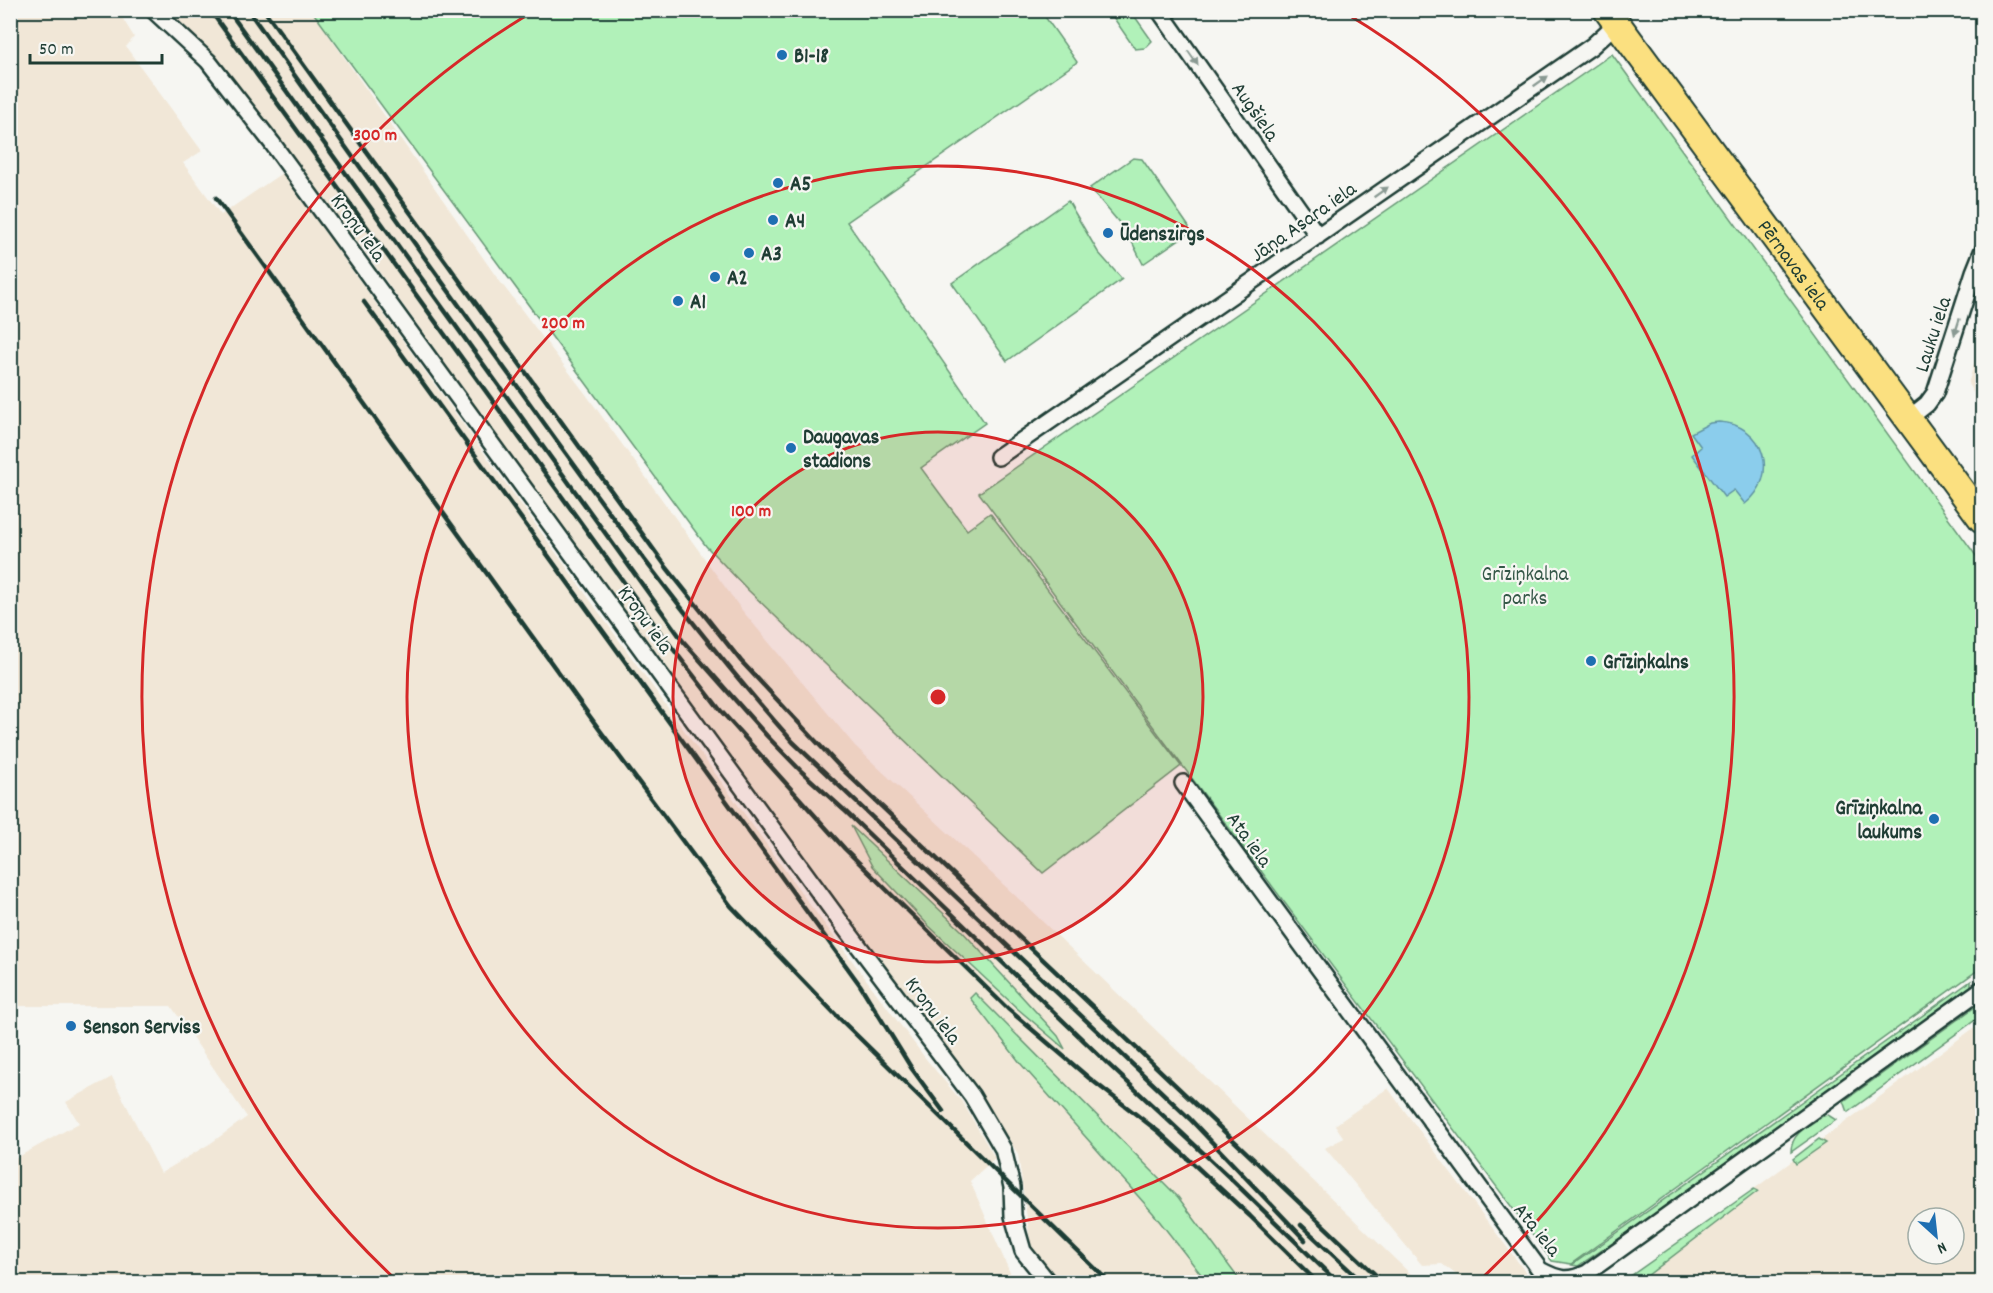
<svg xmlns="http://www.w3.org/2000/svg" width="1993" height="1293" viewBox="0 0 1993 1293" font-family="Dekko,sans-serif">
	<style>
		.built { fill: #f1e7d7; fill-rule: evenodd }
		.green { fill: #b1f1b9; stroke: #689776; stroke-width: 1.5 }
		.water { fill: #8bcdec; stroke: #6093a2; stroke-width: 1.5 }
		.lines { fill: none; stroke-linecap: round; stroke-linejoin: round }
		.street-casing { stroke: #1f3d34; stroke-width: 20 }
		.primary-casing { stroke: #1f3d34; stroke-width: 30 }
		.street { stroke: #f6f6f2; stroke-width: 15 }
		.primary { stroke: #fbe080; stroke-width: 26 }
		.rail { stroke: #1f3d34; stroke-width: 4.5 }
		.oneway { fill: #8a9a93 }
		.ring { fill: none; stroke: #d62828; stroke-width: 3 }
		.poi-dot { fill: #1f6fb2; stroke: #f6f6f2; stroke-width: 2 }
		.labels { text-anchor: middle; stroke-width: 4.5; stroke-linejoin: round; paint-order: stroke }
		.poi-label { font-size: 21px; font-weight: bold; fill: #1f3d34; stroke: #f6f6f2; text-anchor: start }
		.street-label { font-size: 21px; fill: #1f3d34; stroke: #f6f6f2 }
		.park-label { font-size: 21px; fill: #355848; stroke: #f6f6f2 }
		.centre { fill: #d62828; stroke: #f6f6f2; stroke-width: 3 }
		.ring-label { font-size: 18px; text-anchor: middle; font-weight: bold; fill: #d62828; stroke: #f6f6f2; stroke-width: 4.5; stroke-linejoin: round; paint-order: stroke }
	</style>
	<rect width="100%" height="100%" fill="#f6f6f2"/>
	<filter id="ink" filterUnits="userSpaceOnUse"><feTurbulence type="fractalNoise" baseFrequency=".0167" numOctaves="2"/><feDisplacementMap in="SourceGraphic" scale="12" xChannelSelector="R" yChannelSelector="G"/><feConvolveMatrix kernelMatrix="1 2 1 2 8 2 1 2 1" color-interpolation-filters="sRGB"/></filter>
	<g filter="url(#ink)">
		<path class="built" d="M10,11H118L134,37L126,47L202,151L183,163L221,215L282,173L808,902L926,1059L963,1103L995,1158L970,1181L1014,1282H13L10,1276L11,1161L79,1123L66,1102L112,1077L161,1173L211,1143L247,1117L171,1006H11Z
			M165,11H312L495,275L585,393L741,609L855,746L1020,900L1419,1282H1058L1031,1247L1018,1154L978,1090L715,740L370,259L213,53L184,37Z
			M1982,337V407L1968,384Z
			M1982,1022V1282H1627L1754,1189ZM1918,1218H1954V1254H1918Z
			M1388,1088L1398,1102L1533,1282H1466L1442,1264L1422,1265L1325,1148L1344,1138L1335,1125Z"/>
		<path class="green" d="M312,11H1041L1077,62L847,222L985,423L921,468L967,530L990,513L1181,766L1043,873L748,590L706,546Z
			M1109,11H1131L1152,41L1145,48L1135,49Z
			M1612,54L1982,564V967L1571,1264L1552,1261L979,493Z
			M1133,158L1142,159L1189,227L1187,234L1143,264L1127,232L1090,188Z
			M1068,201L1098,252L1122,279L1007,361L952,283Z
			M851,826L961,930L1058,1036L1065,1049L1018,1009L929,926L872,866Z
			M1971,981V986L1623,1236L1578,1266L1572,1265Z
			M975,993L1178,1197L1241,1282H1207L1153,1213L1021,1064L970,998Z
			M1982,1002V1015L1848,1112L1844,1101Z
			M1828,1115L1836,1120L1791,1152C1791,1133 1808,1126 1823,1116Z
			M1819,1139L1826,1143L1796,1164L1793,1159Z
			M1754,1189L1758,1191L1639,1282H1622Z"/>
		<path class="water" d="M1719,422C1764,424 1781,476 1745,504L1734,490L1724,497L1692,455L1701,447L1691,433L1710,423Z"/>
		<g class="lines">
			<g class="street-casing">
				<path id="street" d="M153,10L208,61L272,143L848,932L972,1096L1003,1149L1012,1187L1013,1216L1023,1251L1048,1282
					M1159,10L1318,236
					M1908,419L1927,404L1935,393L1974,272L1982,252
					M998,457L1592,46L1617,23L1619,18
					M1183,783L1540,1270C1559,1280 1567,1282 1587,1273L1982,989"/>
			</g>
			<g class="primary-casing">
				<g id="primary">
					<path id="s1" d="M1607,10L1982,519"/>
				</g>
			</g>
			<use href="#street" class="street"/>
			<use href="#primary" class="primary"/>
			<path class="rail" d="M210,10L657,628L721,711L845,849L1008,1009L1089,1078L1159,1132L1250,1216L1317,1282
				M228,10L683,641L767,736L802,772L844,810L1108,1064L1229,1177L1337,1282
				M248,10C338,136 427,262 518,387C605,508 693,630 793,742L1190,1119L1305,1240
				M264,10L667,568L741,661L840,767L1383,1282
				M216,198L599,729L731,906L836,1015L1109,1282
				M364,302L860,985L912,1069L943,1111
				M1301,1225L1362,1282"/>
		</g>
		<defs><path id="oneway-solid" d="M-6-.8H1V-3.2L6.5 0L1 3.2V.8H-6Z" transform="scale(1.5)"/></defs>
		<g class="oneway">
			<use href="#oneway-solid" transform="translate(1193 58) rotate(55)"/>
			<use href="#oneway-solid" transform="translate(1541 81) rotate(-35)"/>
			<use href="#oneway-solid" transform="translate(1381 192) rotate(-35)"/>
			<use href="#oneway-solid" transform="translate(1957 327) rotate(108)"/>
		</g>
	</g>
	<circle cx="938" cy="697" r="265" fill="#d62828" fill-opacity=".12"/>
	<g class="ring">
		<circle cx="938" cy="697" r="265"/>
		<circle cx="938" cy="697" r="531"/>
		<path d="M395 1279A796 796 0 0 1 534 11M1342 11A796 796 0 0 1 1481 1279"/>
	</g>
	<g class="poi-dot">
		<circle cx="782" cy="55" r="6"/>
		<circle cx="778" cy="183" r="6"/>
		<circle cx="773" cy="220" r="6"/>
		<circle cx="1108" cy="233" r="6"/>
		<circle cx="749" cy="253" r="6"/>
		<circle cx="715" cy="277" r="6"/>
		<circle cx="678" cy="301" r="6"/>
		<circle cx="791" cy="448" r="6"/>
		<circle cx="1591" cy="661" r="6"/>
		<circle cx="1934" cy="819" r="6"/>
		<circle cx="71" cy="1026" r="6"/>
	</g>
	<g class="labels">
		<g class="poi-label">
			<text x="794" y="62">B1-18</text>
			<text x="790" y="190">A5</text>
			<text x="785" y="227">A4</text>
			<text x="1120" y="240">Ūdenszirgs</text>
			<text x="761" y="260">A3</text>
			<text x="727" y="284">A2</text>
			<text x="690" y="308">A1</text>
			<text x="803" y="443">Daugavas<tspan x="803" dy="24">stadions</tspan></text>
			<text x="1603" y="668">Grīziņkalns</text>
			<text x="1922" y="814" text-anchor="end">Grīziņkalna<tspan x="1922" dy="24">laukums</tspan></text>
			<text x="83" y="1033">Senson Serviss</text>
		</g>
		<g class="street-label">
			<text transform="translate(1256 111) rotate(55)" y="7">Augšiela</text>
			<text transform="translate(1303 221) rotate(-35)" y="7">Jāņa Asara iela</text>
			<text transform="translate(359 227) rotate(54)" y="7">Kroņu iela</text>
			<text dy="7" stroke="none"><textPath href="#s1" startOffset="316">Pērnavas iela</textPath></text>
			<text transform="translate(1932 334) rotate(-72)" y="7">Lauku iela</text>
			<text transform="translate(646 619) rotate(54)" y="7">Kroņu iela</text>
			<text transform="translate(1250 839) rotate(54)" y="7">Ata iela</text>
			<text transform="translate(934 1010) rotate(53)" y="7">Kroņu iela</text>
			<text transform="translate(1538 1229) rotate(51)" y="7">Ata iela</text>
		</g>
		<g class="park-label">
			<text x="1525" y="580">Grīziņkalna<tspan x="1525" dy="24">parks</tspan></text>
		</g>
	</g>
	<circle cx="938" cy="697" r="9" class="centre"/>
	<g class="ring-label">
		<text x="375" y="140">300 m</text>
		<text x="563" y="328">200 m</text>
		<text x="751" y="516">100 m</text>
	</g>
	<rect width="1993" height="1293" fill="none" stroke="#f6f6f2" stroke-width="36"/>
	<rect x="18" y="18" width="1957" height="1257" fill="none" stroke="#1f3d34" stroke-width="2" filter="url(#ink)"/>
	<g transform="translate(1936 1236) rotate(153)"><circle r="28" fill="#f6f6f2" stroke="#a0aca6" stroke-width="1.5"/>
	<path d="M0-4.5L10 22L0 15L-10 22Z" fill="#1f6fb2"/>
	<text y="-9" font-size="16" font-weight="bold" text-anchor="middle" fill="#1f3d34">N</text>
	</g>
	<path d="M30 54v9h132v-9" fill="none" stroke="#1f3d34" stroke-width="3"/>
	<text x="39" y="54" font-size="18" fill="#1f3d34" stroke="#f6f6f2" stroke-width="4.5" paint-order="stroke">50 m</text>
</svg>
